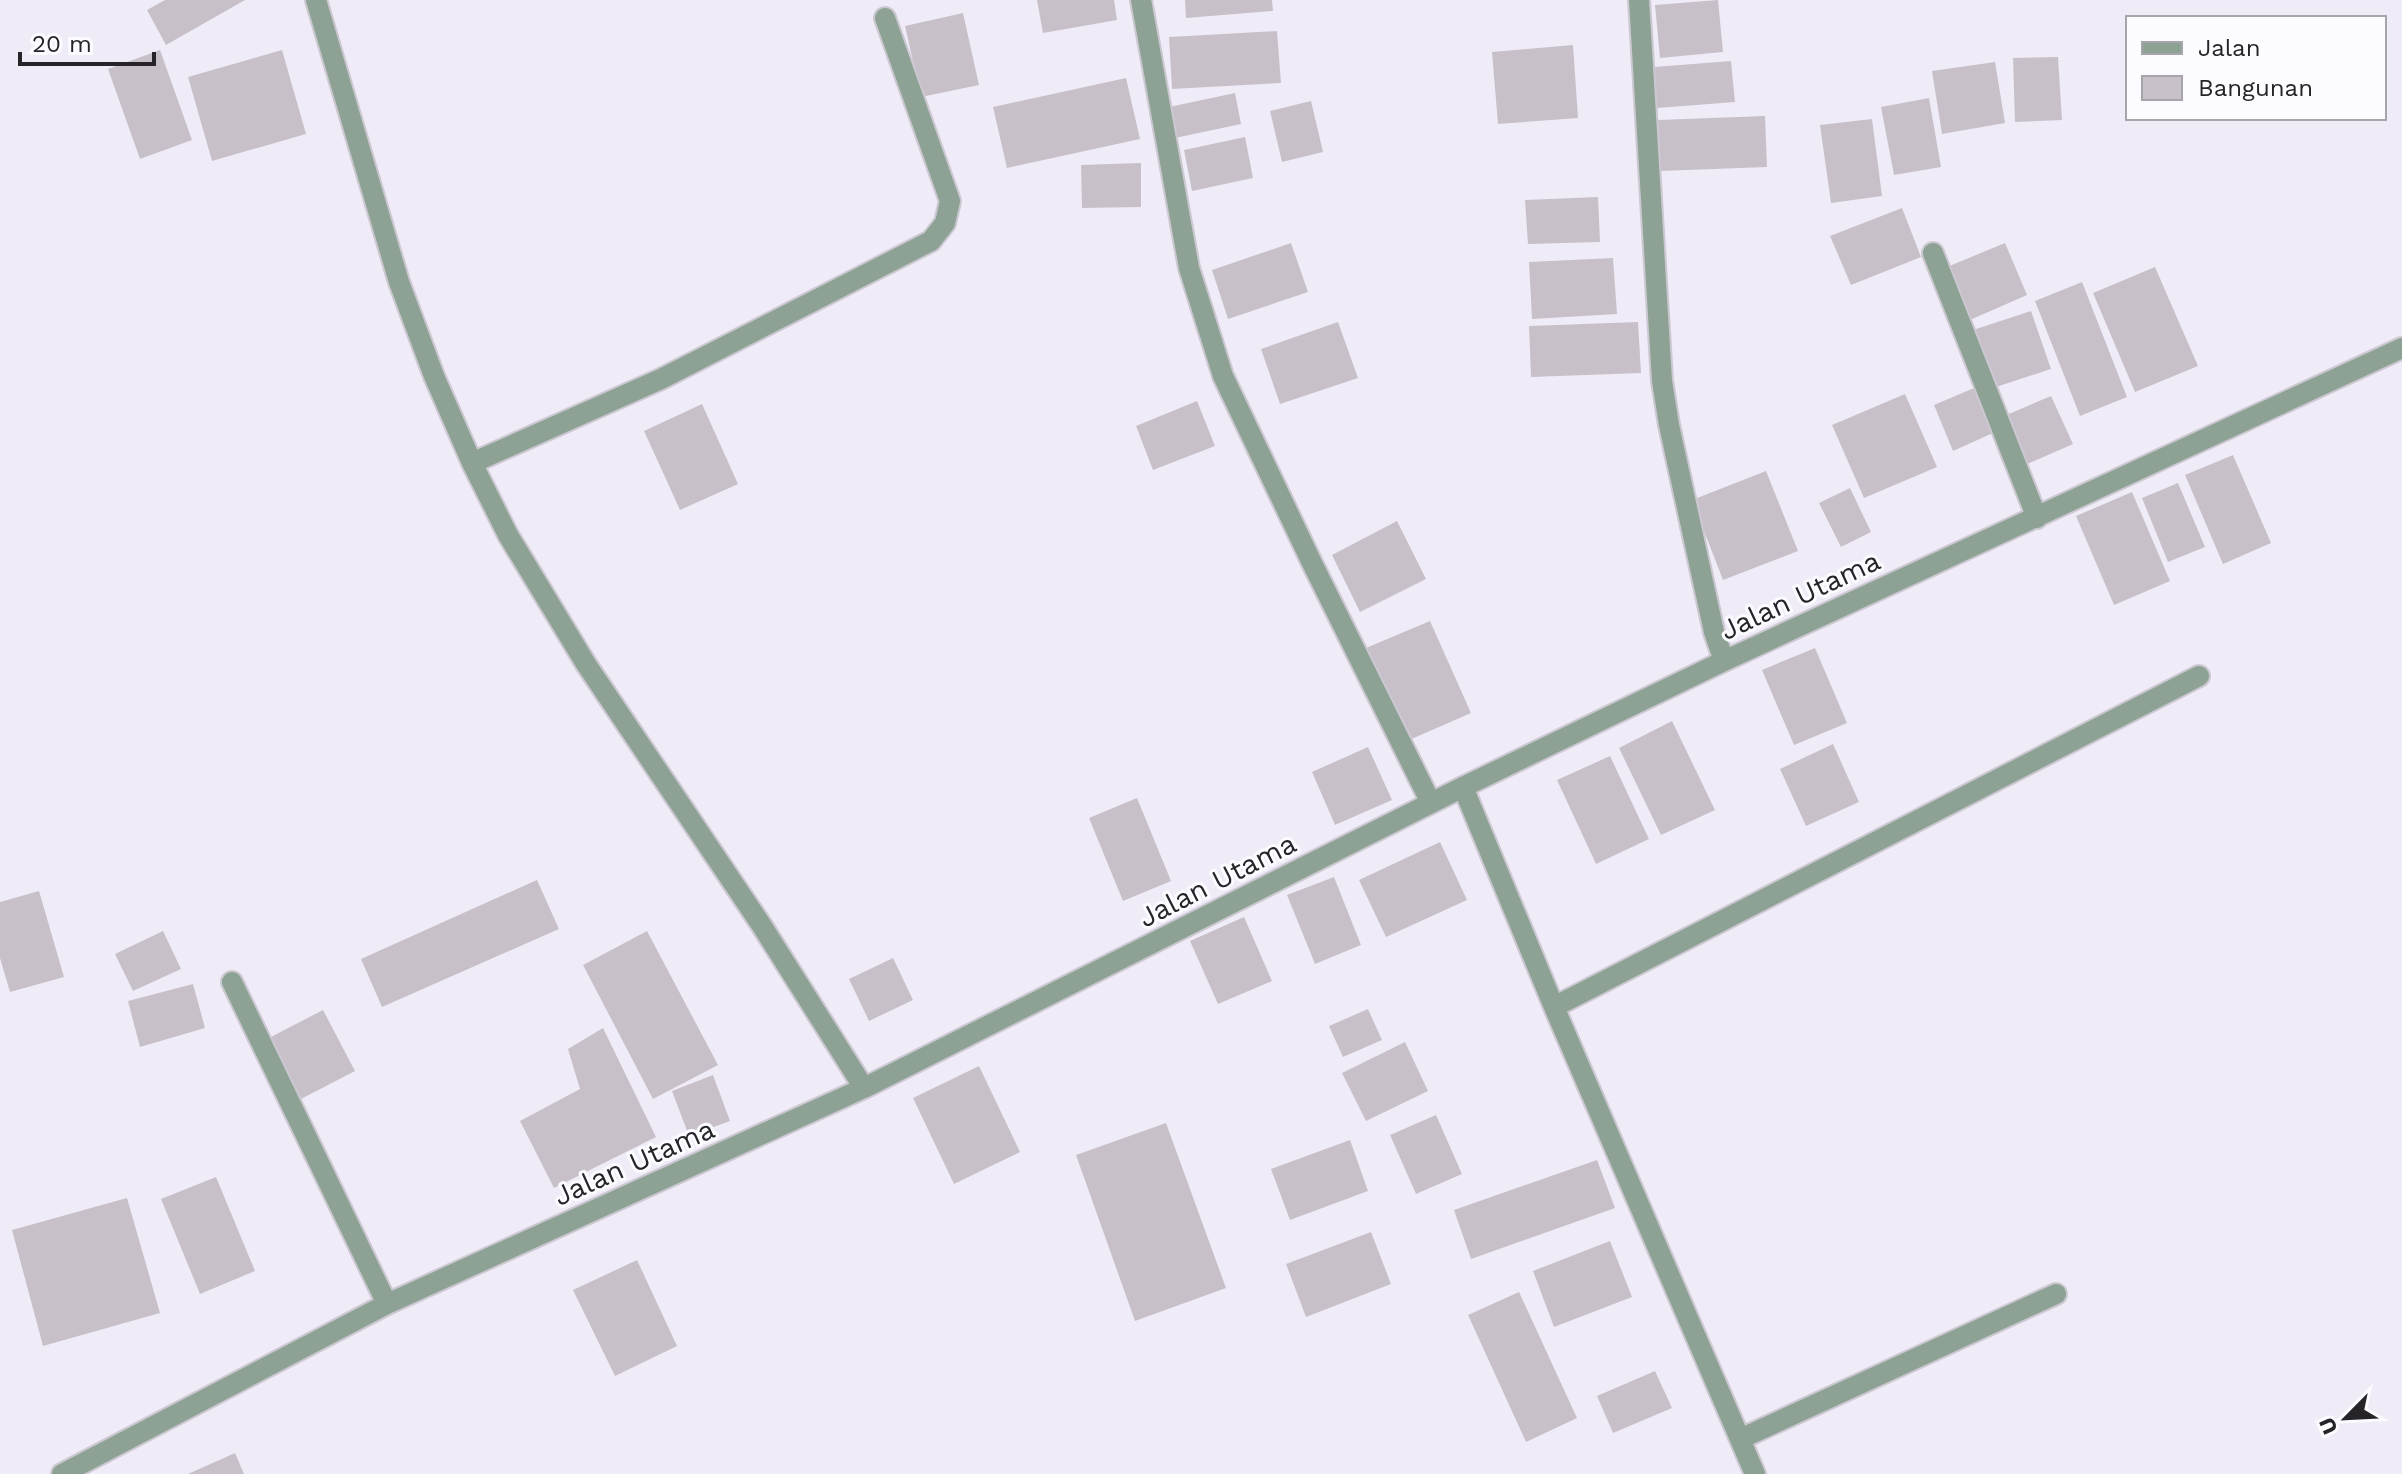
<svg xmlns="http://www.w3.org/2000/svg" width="2402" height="1474" viewBox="0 0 2402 1474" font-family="'Work Sans',sans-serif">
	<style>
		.building { fill: #c7c0c9 }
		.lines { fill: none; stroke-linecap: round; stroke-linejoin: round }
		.minor-casing { stroke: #ccc8d2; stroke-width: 24 }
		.minor { stroke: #8da294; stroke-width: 20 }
		.labels { text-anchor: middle; stroke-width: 6; stroke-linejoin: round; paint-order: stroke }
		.street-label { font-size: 28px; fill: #262428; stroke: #fcfbff }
	</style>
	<rect width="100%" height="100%" fill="#f0ecf7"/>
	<path class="building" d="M165,0H245L166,45L147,10Z
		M1037,0H1114L1117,20L1043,33Z
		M1185,0H1272L1273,11L1186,18Z
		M1718,0L1723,52L1660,58L1655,5Z
		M963,13L979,85L921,97L905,26Z
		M1277,31L1281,83L1172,89L1169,37Z
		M1573,45L1578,118L1498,124L1492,52Z
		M160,50L192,140L140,159L108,69Z
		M282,50L306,134L212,161L188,77Z
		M2058,57L2062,120L2015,122L2013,58Z
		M1731,61L1735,102L1657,108L1654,67Z
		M1995,62L2005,123L1942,134L1932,71Z
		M1126,78L1140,139L1007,168L993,107Z
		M1235,93L1241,124L1175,138L1169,107Z
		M1929,98L1941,167L1894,175L1881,107Z
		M1311,101L1323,152L1282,162L1270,111Z
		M1765,116L1767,167L1660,171L1658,120Z
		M1872,119L1882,196L1831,203L1820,125Z
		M1245,137L1253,178L1192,191L1184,150Z
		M1141,163V207L1082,208L1081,165Z
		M1598,197L1600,242L1528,244L1525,200Z
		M1902,208L1921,257L1851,285L1830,236Z
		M1291,243L1308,292L1228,319L1212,270Z
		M2005,243L2027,295L1970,320L1947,267Z
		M1613,258L1617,314L1532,319L1529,262Z
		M2155,267L2198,366L2135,392L2093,293Z
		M2082,282L2127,397L2080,416L2035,301Z
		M2031,311L2051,369L1993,388L1973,330Z
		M1338,322L1358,378L1280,404L1261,349Z
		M1638,322L1641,373L1531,377L1529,326Z
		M1974,388L1993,433L1953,451L1934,405Z
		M1905,394L1937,467L1864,498L1832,425Z
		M2051,396L2073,444L2025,465L2004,416Z
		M1197,401L1215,446L1153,470L1136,426Z
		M702,404L738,484L680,510L644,431Z
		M2233,455L2271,543L2223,564L2185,475Z
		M1766,471L1798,551L1723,580L1692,500Z
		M2178,483L2205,547L2168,562L2142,498Z
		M1850,488L1871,532L1841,547L1819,503Z
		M2132,492L2170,581L2114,605L2076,516Z
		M1397,521L1426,579L1360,612L1332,555Z
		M1430,621L1471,713L1407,741L1366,648Z
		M1815,648L1847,723L1794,745L1762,670Z
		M1672,721L1715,810L1661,835L1619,748Z
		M1833,744L1859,802L1806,826L1780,769Z
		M1368,747L1392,800L1335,825L1312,772Z
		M1610,756L1649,839L1596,864L1557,780Z
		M1137,798L1171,881L1123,901L1089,818Z
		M1440,842L1467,900L1386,937L1359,880Z
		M1334,877L1361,945L1315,964L1287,895Z
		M537,880L559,929L382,1007L361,959Z
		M39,891L64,977L10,992L0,958V902Z
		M1244,917L1272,981L1218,1004L1190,941Z
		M163,931L181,969L133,991L115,954Z
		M647,931L718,1065L653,1099L583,965Z
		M893,958L913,1000L869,1021L849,979Z
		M193,984L205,1028L140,1047L128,1001Z
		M1368,1009L1382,1040L1343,1057L1329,1026Z
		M323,1010L355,1071L299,1100L267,1039Z
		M603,1028L656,1137L554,1188L520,1121L580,1089L568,1049Z
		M1405,1042L1428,1091L1366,1121L1342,1073Z
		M979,1066L1020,1152L954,1184L913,1098Z
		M713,1075L730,1121L689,1136L672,1091Z
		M1436,1115L1462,1174L1416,1194L1390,1135Z
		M1166,1123L1226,1288L1135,1321L1076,1155Z
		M1350,1140L1368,1191L1290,1220L1271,1169Z
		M1597,1160L1615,1208L1471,1259L1454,1210Z
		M216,1177L255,1271L200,1294L161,1199Z
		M127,1198L160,1313L43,1346L12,1230Z
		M1371,1232L1391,1284L1306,1317L1286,1264Z
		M1610,1241L1632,1297L1554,1327L1533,1271Z
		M637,1260L677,1346L615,1376L573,1290Z
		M1519,1292L1577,1418L1526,1442L1468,1315Z
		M1655,1371L1672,1408L1613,1433L1597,1396Z
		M235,1453L244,1474H188Z"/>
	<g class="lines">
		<g class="minor-casing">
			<path id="minor" d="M316,0L399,282L434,376L472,463L508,535L586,664L762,926L864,1088
				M1141,0L1189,268L1223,376L1312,563L1431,803
				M1639,0L1662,381L1669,425L1714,632L1724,661
				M1933,253L2037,518
				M472,463L661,379L931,241L945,223L950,201L885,18
				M1463,787L1554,1007L1755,1474
				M232,982L387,1304
				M1554,1007L2199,676
				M1740,1439L2056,1294
				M62,1474L387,1304L864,1088L1463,787L1724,661L2402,348"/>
		</g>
		<use href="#minor" class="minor"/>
	</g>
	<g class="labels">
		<g class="street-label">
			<text transform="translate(1800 595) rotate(-25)" y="10">Jalan Utama</text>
			<text transform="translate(1217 880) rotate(-27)" y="10">Jalan Utama</text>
			<text transform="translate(634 1162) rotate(-24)" y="10">Jalan Utama</text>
		</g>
	</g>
	<rect x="2126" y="16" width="260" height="104" fill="#fcfbff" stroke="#a6a5a9" stroke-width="2"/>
	<rect x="2142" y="42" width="40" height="12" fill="#8da294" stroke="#a6a5a9" stroke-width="2"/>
	<text x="2198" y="56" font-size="24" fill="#262428">Jalan</text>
	<rect x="2142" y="76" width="40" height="24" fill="#c7c0c9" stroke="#a6a5a9" stroke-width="2"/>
	<text x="2198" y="96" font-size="24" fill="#262428">Bangunan</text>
	<g transform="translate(2346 1418) rotate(246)" stroke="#fcfbff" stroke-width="6" paint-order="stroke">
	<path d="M0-6L14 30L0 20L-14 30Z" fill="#262428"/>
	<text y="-12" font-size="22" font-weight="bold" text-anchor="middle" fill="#262428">U</text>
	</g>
	<path d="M20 52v12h134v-12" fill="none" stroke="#262428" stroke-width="4"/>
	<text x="32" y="52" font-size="24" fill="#262428" stroke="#fcfbff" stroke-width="6" paint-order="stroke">20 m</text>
</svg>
